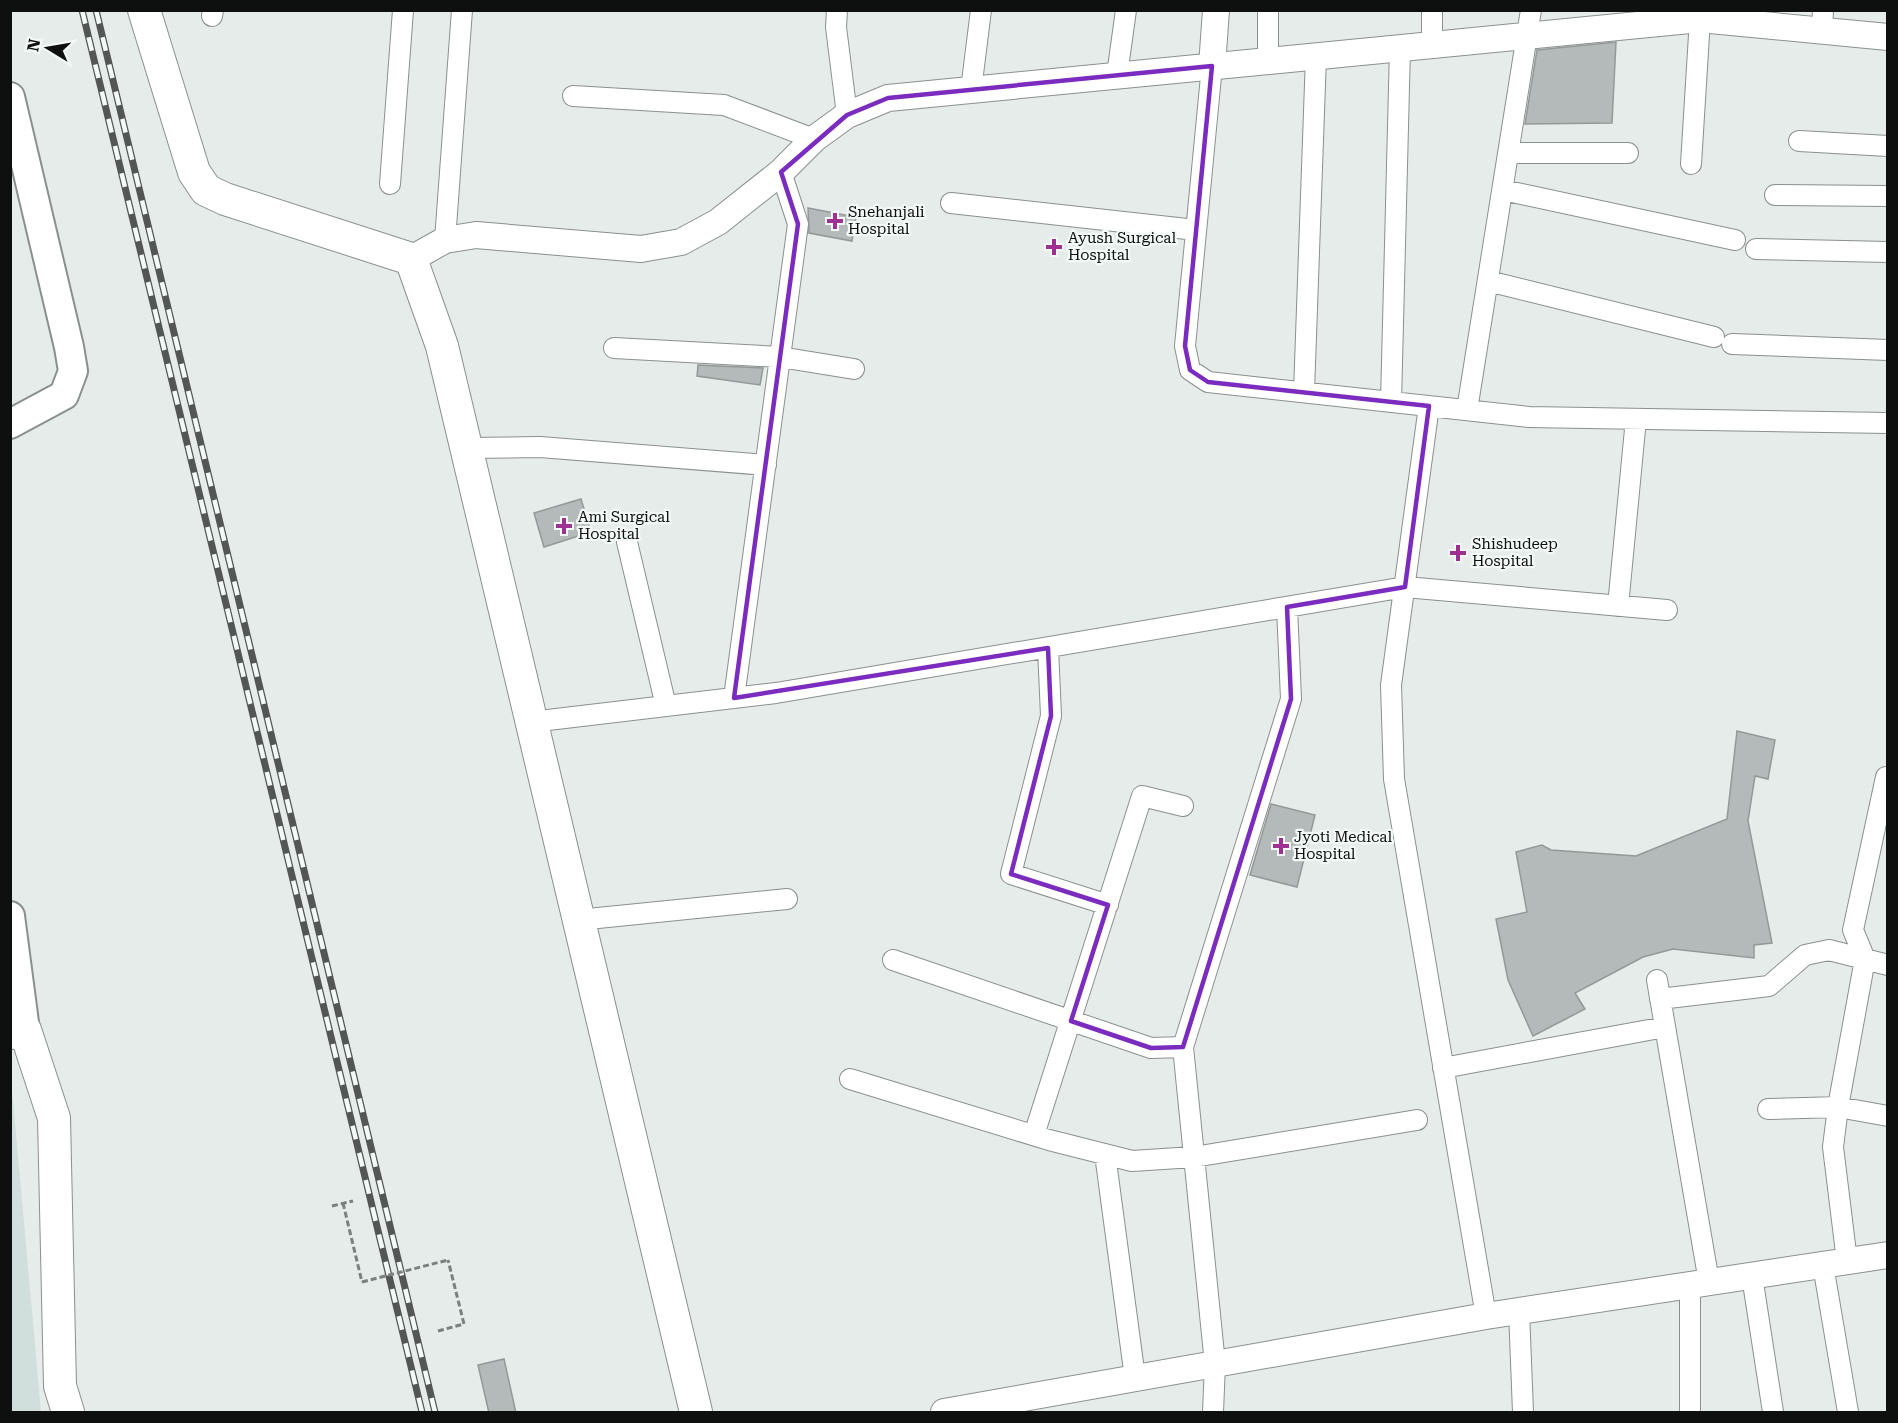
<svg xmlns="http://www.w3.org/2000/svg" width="1898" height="1423" viewBox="0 0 1898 1423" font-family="'Roboto Serif',serif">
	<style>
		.built { fill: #d0dedc }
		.building { fill: #b4bab9; stroke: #939997; stroke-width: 1.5 }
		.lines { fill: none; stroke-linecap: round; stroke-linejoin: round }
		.minor-casing { stroke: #8a908f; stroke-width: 22 }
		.tertiary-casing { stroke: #8a908f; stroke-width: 28 }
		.secondary-casing { stroke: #8a908f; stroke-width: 32 }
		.primary-casing { stroke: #8a908f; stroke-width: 34 }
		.path { stroke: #7b7f7e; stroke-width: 3; stroke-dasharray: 6 3; stroke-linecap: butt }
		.minor { stroke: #fff; stroke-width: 20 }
		.tertiary { stroke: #fff; stroke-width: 26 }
		.secondary { stroke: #fff; stroke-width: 28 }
		.primary { stroke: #fff; stroke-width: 32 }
		.rail-casing { stroke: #525655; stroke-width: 7 }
		.rail { stroke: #f2f9f7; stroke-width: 4.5; stroke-dasharray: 14; stroke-linecap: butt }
		.path-bridge { stroke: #7b7f7e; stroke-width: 3; stroke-dasharray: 6 3; stroke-linecap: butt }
		.marked { fill: none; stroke: #7b2cbf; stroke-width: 4.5; stroke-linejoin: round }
		.poi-dot { fill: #9c3193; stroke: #f2f9f7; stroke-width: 2 }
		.labels { text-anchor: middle; stroke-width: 4.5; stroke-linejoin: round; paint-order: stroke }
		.poi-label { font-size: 15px; fill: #0e1010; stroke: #f2f9f7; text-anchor: start }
	</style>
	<rect width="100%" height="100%" fill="#e5ecea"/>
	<path class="built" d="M11,1079L41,1412H11Z"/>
	<path class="building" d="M1616,42L1612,123L1525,124L1537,50Z
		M808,208L856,217L852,241L809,233Z
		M698,365L763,368L760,385L697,376Z
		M581,499L591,532L544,547L534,513Z
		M1737,731L1775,740L1768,779L1755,776L1748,821L1772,943L1754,945V958L1673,949L1643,957L1575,993L1585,1009L1533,1036L1508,980L1496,919L1527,912L1516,852L1542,845L1551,850L1636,856L1727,819Z
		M1271,804L1315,815L1297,887L1250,875Z
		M504,1359L516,1413H489L478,1365Z"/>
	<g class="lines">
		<g class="minor-casing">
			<path id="minor" d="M837,10L836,27L847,115
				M1268,10V60
				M1432,10V44
				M212,16L213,10
				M1822,30L1823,10
				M1212,66L1185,346L1190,370L1208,382L1529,417L1888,423
				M1117,75L1126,10
				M971,90L981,10
				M573,96L724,105L814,139
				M1799,141L1888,146
				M1509,153H1628
				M1691,164L1700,19
				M390,184L403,10
				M1503,190L1735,240
				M1775,195L1888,196
				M951,203L1196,230
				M445,240L462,10
				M1756,249L1888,252
				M1488,281L1714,337
				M1732,344L1888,350
				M614,348L780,357L854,369
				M1304,392L1316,56
				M1391,402L1400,48
				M1429,406L1391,685L1394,779L1486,1316
				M1467,410L1531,10
				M466,448L540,447L766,465
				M627,542L666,706
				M1618,606L1636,419
				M1048,648L1051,716L1011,874L1108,905
				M734,698L798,224L781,172
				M531,722L776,693L1405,587L1667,610
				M578,920L787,899
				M893,960L1151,1048L1183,1047
				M1657,980L1709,1282
				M1660,999L1769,986L1805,955L1829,950L1888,965
				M1443,1068L1665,1027
				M850,1079L1049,1140L1132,1161L1194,1157L1417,1120
				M1768,1109L1838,1107L1888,1116
				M1034,1135L1142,796L1183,806
				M1105,1154L1135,1378
				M1847,1261L1833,1147L1838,1107L1865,959L1853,930L1886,777
				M1823,1265L1848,1412
				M1752,1276L1773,1412
				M1519,1311L1523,1412
				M1213,1412L1215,1364L1183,1047L1291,699L1287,607
				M1690,1412V1285"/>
		</g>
		<g class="tertiary-casing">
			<path id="tertiary" d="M1212,66L1216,10
				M411,259L445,240L476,235L641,249L681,242L718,222L781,172L814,139L847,115L888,98L1700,19L1888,37
				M944,1412L1486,1316L1888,1255"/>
		</g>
		<g class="secondary-casing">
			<path id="secondary" d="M10,97L69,347L73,371L64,395L10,424
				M10,916L25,1030"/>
		</g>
		<g class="primary-casing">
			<path id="primary" d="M144,10L194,172L206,190L225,199L411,259L442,346L696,1412
				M10,1033L25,1030L54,1118L60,1386L68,1412"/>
		</g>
		<path class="path" d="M343,1203L362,1282
			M332,1206L353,1201
			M438,1331L464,1324L448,1260"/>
		<use href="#minor" class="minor"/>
		<use href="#tertiary" class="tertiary"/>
		<use href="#secondary" class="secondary"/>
		<use href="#primary" class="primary"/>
		<g class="rail-casing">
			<path id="rail" d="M82,10L422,1412
				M96,10L435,1412"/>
		</g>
		<use href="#rail" class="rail"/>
		<path class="path-bridge" d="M362,1282L448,1260"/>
	</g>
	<path class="marked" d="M1212,66L1185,346L1190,370L1208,382L1429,406L1405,587L1287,607L1291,699L1183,1047L1151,1048L1071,1021L1108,905L1011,874L1051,716L1048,648L734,698L798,224L781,172L847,115L888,98Z"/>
	<g class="poi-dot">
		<path d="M832 212h6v6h6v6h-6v6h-6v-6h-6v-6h6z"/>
		<path d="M1051 238h6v6h6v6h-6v6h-6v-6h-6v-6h6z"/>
		<path d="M561 517h6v6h6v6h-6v6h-6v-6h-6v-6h6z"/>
		<path d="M1455 544h6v6h6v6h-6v6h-6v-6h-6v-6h6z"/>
		<path d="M1278 837h6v6h6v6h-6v6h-6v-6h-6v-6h6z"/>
	</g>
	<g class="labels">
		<g class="poi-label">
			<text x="848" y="217">Snehanjali<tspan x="848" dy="17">Hospital</tspan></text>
			<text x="1068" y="243">Ayush Surgical<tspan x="1068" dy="17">Hospital</tspan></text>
			<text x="578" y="522">Ami Surgical<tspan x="578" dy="17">Hospital</tspan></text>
			<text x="1472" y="549">Shishudeep<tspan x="1472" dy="17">Hospital</tspan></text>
			<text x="1294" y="842">Jyoti Medical<tspan x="1294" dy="17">Hospital</tspan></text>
		</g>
	</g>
	<rect width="1898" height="1423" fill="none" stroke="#0e1010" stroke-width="24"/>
	<g transform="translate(48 48) rotate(281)" stroke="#f2f9f7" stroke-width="4.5" paint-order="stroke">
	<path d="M0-4.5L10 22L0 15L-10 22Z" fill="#0e1010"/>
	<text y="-9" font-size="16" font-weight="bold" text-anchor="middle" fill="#0e1010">N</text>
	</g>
</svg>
